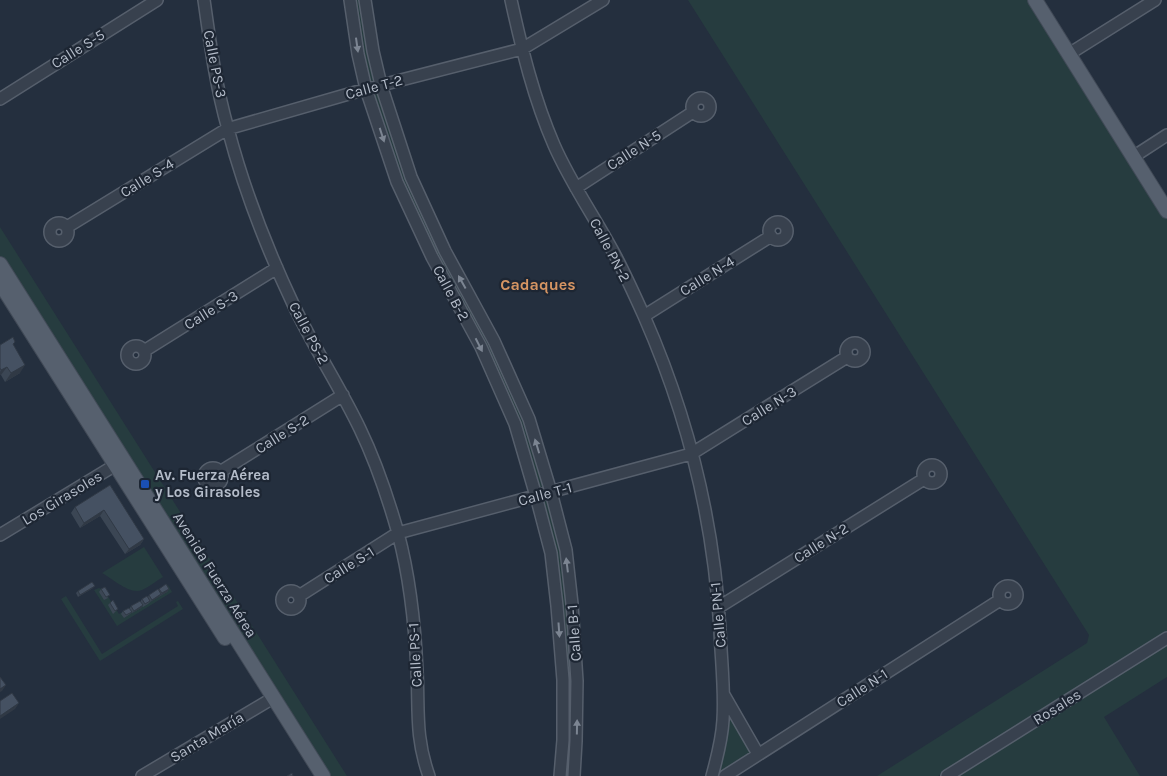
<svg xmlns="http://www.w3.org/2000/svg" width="1167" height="776" viewBox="0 0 1167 776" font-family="Karla,sans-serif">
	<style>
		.green { fill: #263c3f }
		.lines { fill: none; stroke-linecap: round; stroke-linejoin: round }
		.minor-casing { stroke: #565f6c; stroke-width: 14 }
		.major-casing { stroke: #414a57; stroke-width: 16 }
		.minor { stroke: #38414e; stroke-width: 11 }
		.major { stroke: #56606e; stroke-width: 14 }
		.wall { fill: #3b4654 }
		.shaded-wall { fill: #303945 }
		.building { fill: #455162; stroke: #303945 }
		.oneway { fill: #7c8592 }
		.transit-dot { fill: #1a4fb4; stroke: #1d2633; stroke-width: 2 }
		.labels { text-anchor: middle; stroke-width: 4.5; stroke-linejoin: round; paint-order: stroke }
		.street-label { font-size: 15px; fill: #b4bcc9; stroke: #1d2633 }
		.poi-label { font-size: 15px; font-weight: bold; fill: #b4bcc9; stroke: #1d2633; text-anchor: start }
		.neighbourhood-label { font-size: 16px; font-weight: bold; fill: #d59563; stroke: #1d2633 }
	</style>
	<rect width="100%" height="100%" fill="#242f3e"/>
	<path class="green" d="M350,0H365L373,51L411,177L494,341L551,492L572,604L574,776H560L563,740L551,553L515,424L432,257L366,89Z
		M688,0H1035L1167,211V677L1104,717L1140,776H947L1112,672L1109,667L938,776H877L1087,643L1089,635Z
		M0,227L347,776H327L0,258Z
		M144,547L163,577C156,581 149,587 142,590C130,595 113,579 102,573Z
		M168,585L172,592L117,626L94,590L99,588L104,590L119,614Z
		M66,596L102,654L178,606L176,602L178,601L183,609L100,661L61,599Z
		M723,693L758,754L725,776H712Z"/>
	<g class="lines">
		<g class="minor-casing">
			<path id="minor" d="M204,0C210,43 216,87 228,129C244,190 267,249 294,306C314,348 340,387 360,429C376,462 388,498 398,533C410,578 415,625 417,671C419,710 415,737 429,776
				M350,0L358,54L366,89L397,182L432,257L481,347L515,424L536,496L551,553L557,606L563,680V740L560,776
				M365,0L373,51L381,85L411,177L445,251L494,341L529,419L551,492L566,550L572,604L577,681L576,741L574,776
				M511,0C522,50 534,99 554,145C571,184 596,219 616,257C626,276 635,296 644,316C687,414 714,522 720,630C721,659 725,690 723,720C722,739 717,758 712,776
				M1069,54L1155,0
				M692 107a9 9 0 1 1 18 0a9 9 0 1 1-18 0Z
				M0,99L157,0
				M1133,157L1167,135
				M576,188L693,112
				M769 231a9 9 0 1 1 18 0a9 9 0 1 1-18 0Z
				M50 232a9 9 0 1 1 18 0a9 9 0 1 1-18 0Z
				M67,227L227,129L366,89L522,49L603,0
				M644,316L771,236
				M846 352a9 9 0 1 1 18 0a9 9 0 1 1-18 0Z
				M127 355a9 9 0 1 1 18 0a9 9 0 1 1-18 0Z
				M144,351L277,268
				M923 474a9 9 0 1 1 18 0a9 9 0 1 1-18 0Z
				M204 477a9 9 0 1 1 18 0a9 9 0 1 1-18 0Z
				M220,472L343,395
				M0,535L122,461
				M999 595a9 9 0 1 1 18 0a9 9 0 1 1-18 0Z
				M282 600a9 9 0 1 1 18 0a9 9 0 1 1-18 0Z
				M299,596L398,533L691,454L847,357
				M719,607L924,479
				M724,695L758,754
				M142,776L273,698
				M725,776L1000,600
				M947,776L1167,638"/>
		</g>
		<g class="major-casing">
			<path id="major" d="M1035,0L1167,211
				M0,264L323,776
				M0,283L225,638"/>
		</g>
		<use href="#minor" class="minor"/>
		<use href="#major" class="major"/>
	</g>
	<path class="wall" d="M15,342L13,345L20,373L5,382L1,375H0V345Z
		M110,485L144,539L140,545L125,554L100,516L80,528L71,513L75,507Z
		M93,588L78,597L76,593L78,591Z
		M101,589L108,598L104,600L99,592Z
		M159,589H169L167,592L150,602L148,604L143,607L142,606L141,608L132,613V612L130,614L124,618L121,614L123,611L130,608L131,606L140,602L142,599L148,597L149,595Z
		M110,603L116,611L113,614L108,605Z"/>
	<path class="shaded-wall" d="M25,365L20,373L5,382L11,373Z
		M7,367L1,375H0V372L1,370Z
		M104,510L100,516L80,528L84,523Z
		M144,539L140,545L125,554L129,549Z
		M95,586L93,588L78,597L80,595Z
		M169,589L167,592L160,596L162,593Z
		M161,594L159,597L150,602L152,600Z
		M143,605L141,608L132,613L134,611Z
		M6,685L2,691L0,692V689Z
		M19,703L15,709L0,719V716Z"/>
	<path class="building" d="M13,337L15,342L13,344L25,365L11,373L7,367L1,370L0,368V345Z
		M110,485L144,539L129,549L104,510L84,523L75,507Z
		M92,582L95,586L80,595L78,591Z
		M166,584L169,589L162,593L159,589Z
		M105,587L110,595L106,597L101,589Z
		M158,589L161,594L152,600L149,595Z
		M147,596L150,601L145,604L142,599Z
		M113,600L118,609L115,611L110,603Z
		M140,601L143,605L134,611L131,606Z
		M129,608L132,612L126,615L123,611Z
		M0,677L6,685L0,689Z
		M12,693L19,703L0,716V701Z
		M292,773L293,776H287Z"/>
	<defs><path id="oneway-solid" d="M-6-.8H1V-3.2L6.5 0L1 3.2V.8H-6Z" transform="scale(1.25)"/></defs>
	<g class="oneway">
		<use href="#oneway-solid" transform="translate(357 45) rotate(82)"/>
		<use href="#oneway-solid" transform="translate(382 135) rotate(72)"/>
		<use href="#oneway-solid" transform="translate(462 282) rotate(-119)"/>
		<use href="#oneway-solid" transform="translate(479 345) rotate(63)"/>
		<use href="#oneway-solid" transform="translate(537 446) rotate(-107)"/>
		<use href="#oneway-solid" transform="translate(567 565) rotate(-97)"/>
		<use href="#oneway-solid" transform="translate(559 630) rotate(86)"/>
		<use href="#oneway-solid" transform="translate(577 727) rotate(-89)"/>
	</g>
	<rect class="transit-dot" x="140" y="479" width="10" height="10" rx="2.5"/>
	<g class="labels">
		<g class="street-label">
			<text transform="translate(78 49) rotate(-32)" y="5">Calle S-5</text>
			<text transform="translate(215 64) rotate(79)" y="5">Calle PS-3</text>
			<text transform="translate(374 87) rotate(-15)" y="5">Calle T-2</text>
			<text transform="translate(634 150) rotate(-33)" y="5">Calle N-5</text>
			<text transform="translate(147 178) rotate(-32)" y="5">Calle S-4</text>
			<text transform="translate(610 250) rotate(62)" y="5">Calle PN-2</text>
			<text transform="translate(707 276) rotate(-32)" y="5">Calle N-4</text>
			<text transform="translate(451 293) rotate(62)" y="5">Calle B-2</text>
			<text transform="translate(211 310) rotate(-32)" y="5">Calle S-3</text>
			<text transform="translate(309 333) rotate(62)" y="5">Calle PS-2</text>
			<text transform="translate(769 406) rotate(-32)" y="5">Calle N-3</text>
			<text transform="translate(282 434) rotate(-32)" y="5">Calle S-2</text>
			<text transform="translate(545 494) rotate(-15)" y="5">Calle T-1</text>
			<text transform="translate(62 498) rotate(-31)" y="5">Los Girasoles</text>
			<text transform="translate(821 543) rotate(-32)" y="5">Calle N-2</text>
			<text transform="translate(349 565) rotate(-32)" y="5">Calle S-1</text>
			<text transform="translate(215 575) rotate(58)" y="5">Avenida Fuerza Aérea</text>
			<text transform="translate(718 615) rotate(-95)" y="5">Calle PN-1</text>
			<text transform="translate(574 633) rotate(-94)" y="5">Calle B-1</text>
			<text transform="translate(415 655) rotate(-93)" y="5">Calle PS-1</text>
			<text transform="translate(862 688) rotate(-33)" y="5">Calle N-1</text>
			<text transform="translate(1057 707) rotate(-32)" y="5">Rosales</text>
			<text transform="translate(207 737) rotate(-31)" y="5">Santa María</text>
		</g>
		<g class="poi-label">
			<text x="155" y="480">Av. Fuerza Aérea<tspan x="155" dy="17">y Los Girasoles</tspan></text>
		</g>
		<g class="neighbourhood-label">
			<text x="538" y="290">Cadaques</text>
		</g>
	</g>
</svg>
